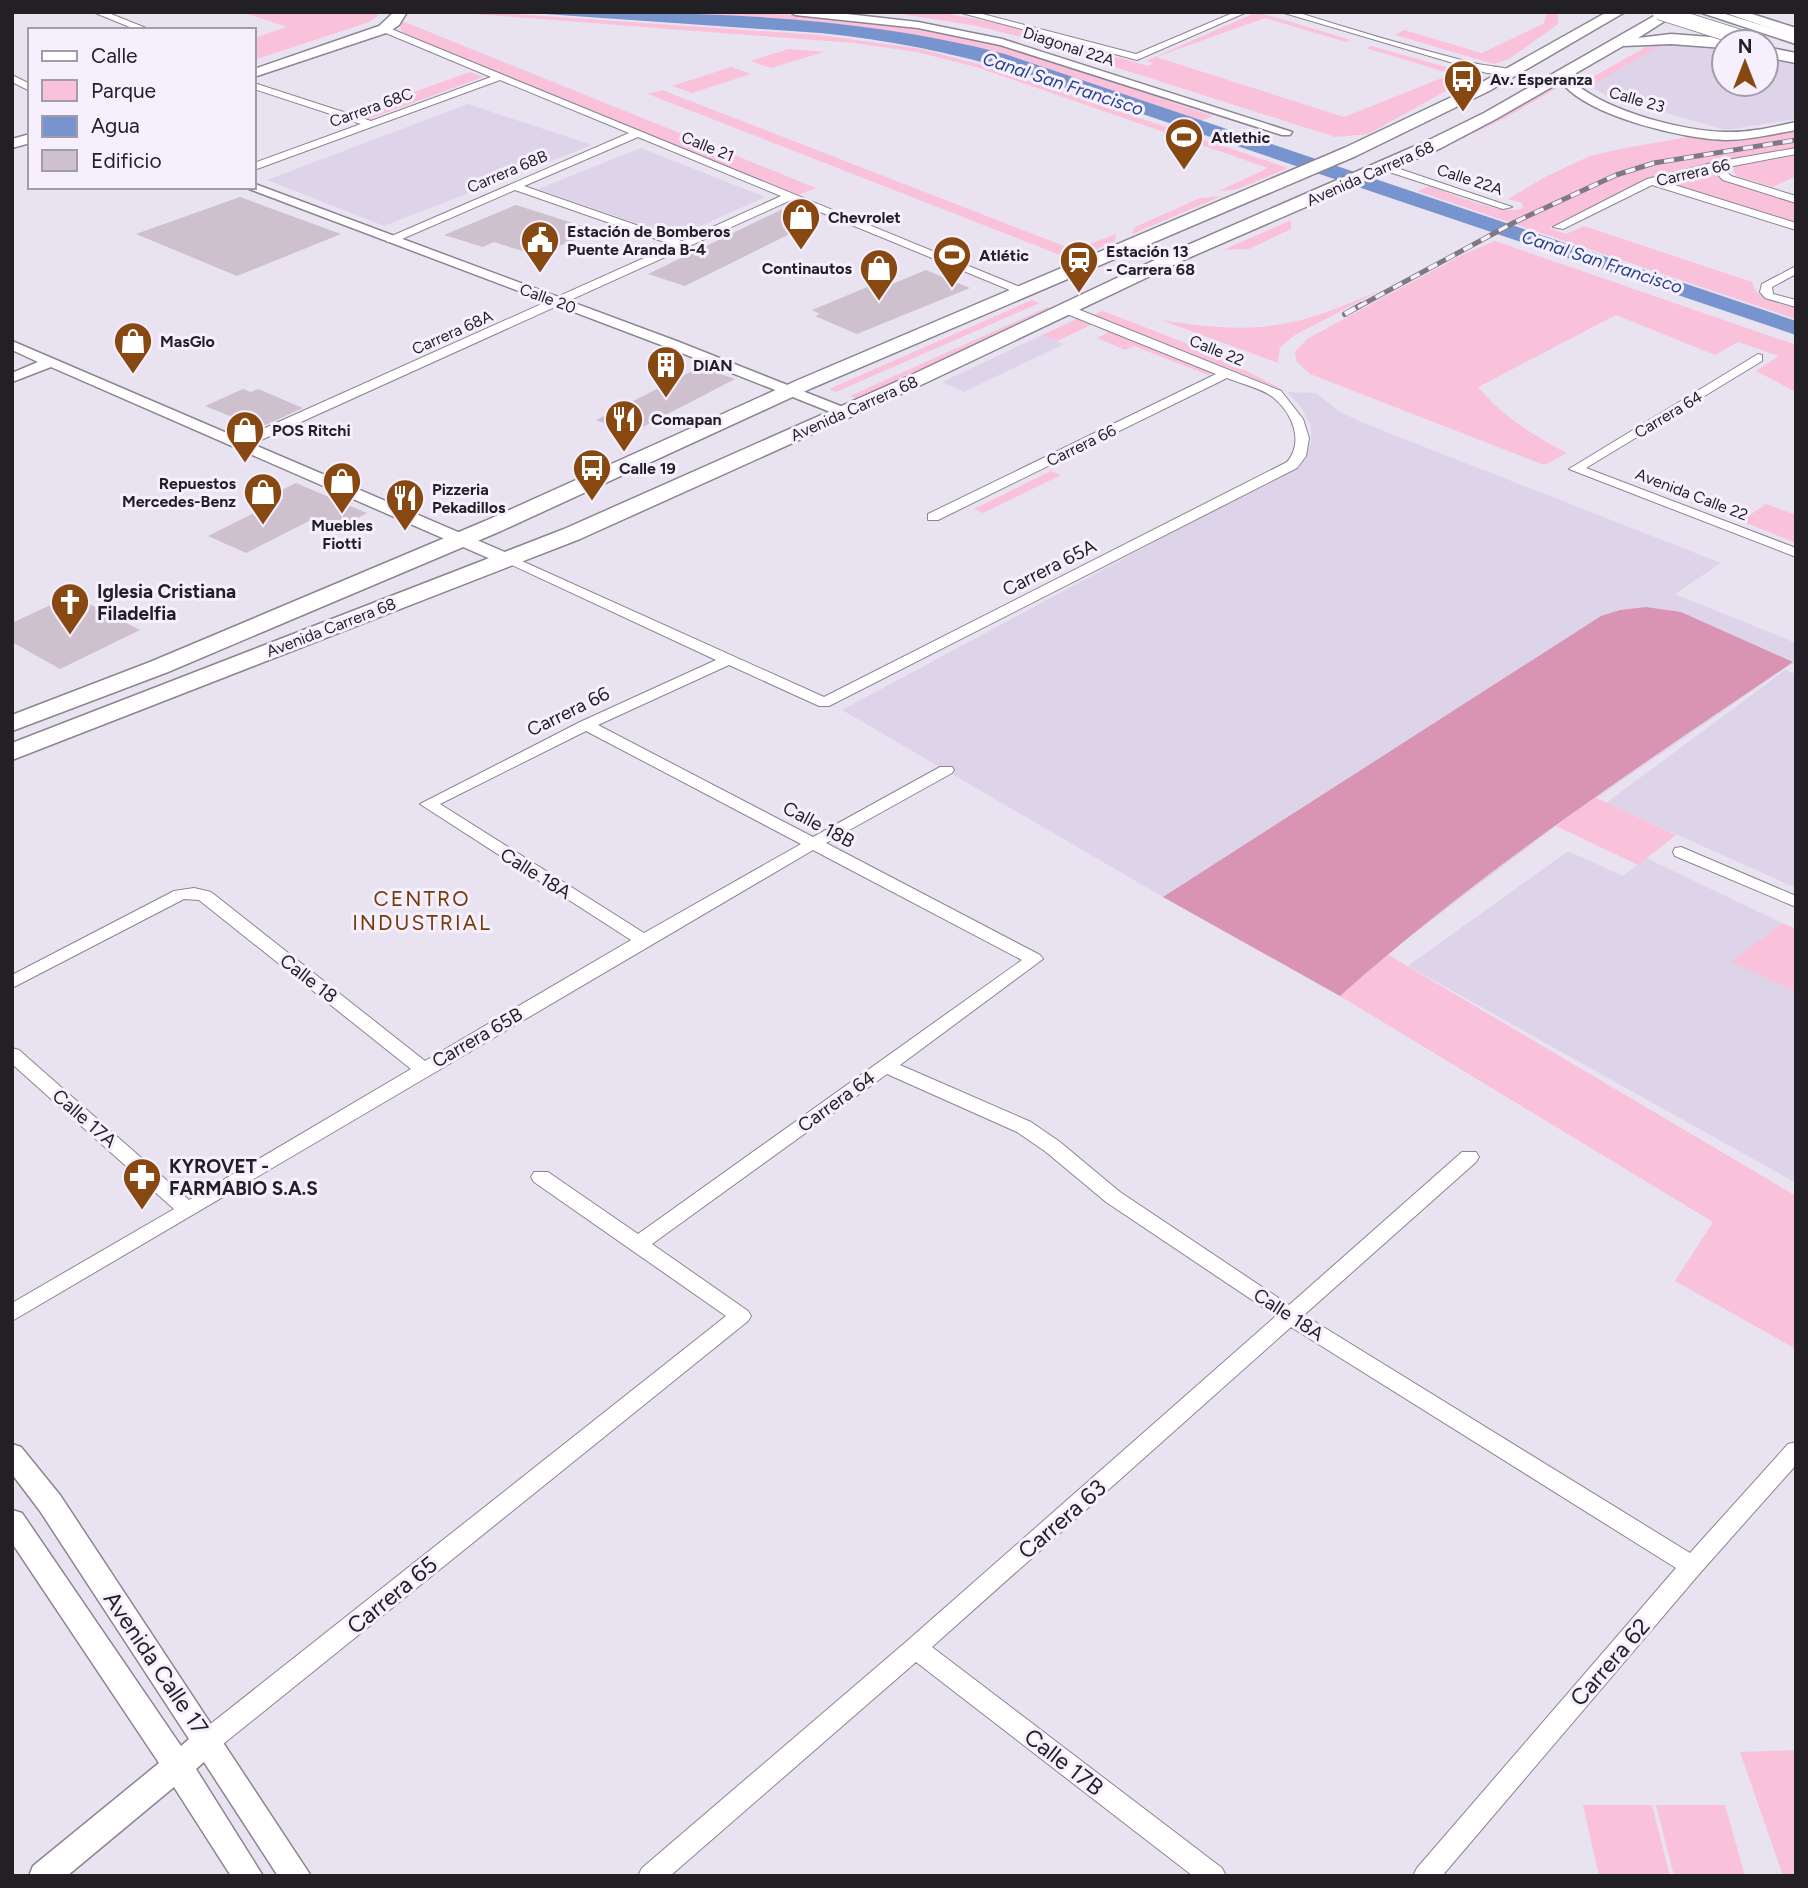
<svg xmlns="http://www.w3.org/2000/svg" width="1808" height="1888" viewBox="0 0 1808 1888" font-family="Figtree,sans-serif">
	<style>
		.built { fill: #ded4ea }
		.green { fill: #fac1db }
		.forest { fill: #d994b4 }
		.water { fill: #7894ce }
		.building { fill: #cec1cd }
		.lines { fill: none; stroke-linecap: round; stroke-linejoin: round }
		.minor-casing { stroke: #8b8593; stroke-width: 2 }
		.tertiary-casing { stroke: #8b8593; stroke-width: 3 }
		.secondary-casing { stroke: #8b8593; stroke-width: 3 }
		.primary-casing { stroke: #8b8593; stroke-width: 3 }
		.minor { fill: #fff; fill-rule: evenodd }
		.tertiary { fill: #fff; fill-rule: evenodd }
		.secondary { fill: #fff; fill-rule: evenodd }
		.primary { fill: #fff; fill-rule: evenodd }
		.rail-far1-casing { stroke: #7e7983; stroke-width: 5 }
		.rail-casing { stroke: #7e7983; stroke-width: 6 }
		.rail-far1 { stroke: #f6effe; stroke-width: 3.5; stroke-dasharray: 10; stroke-linecap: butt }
		.rail { stroke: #f6effe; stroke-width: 4.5; stroke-dasharray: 12; stroke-linecap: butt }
		.secondary-bridge-casing { stroke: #8b8593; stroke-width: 17; stroke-linecap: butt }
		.secondary-bridge { stroke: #fff; stroke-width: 15 }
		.labels { text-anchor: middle; stroke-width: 6; stroke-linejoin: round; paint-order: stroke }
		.far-street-label { font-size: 16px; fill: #221f25; stroke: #f6effe }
		.far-poi-label { font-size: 16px; font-weight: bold; fill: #221f25; stroke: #f6effe; text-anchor: start }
		.far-water-label { font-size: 18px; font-style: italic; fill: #26448a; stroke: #f6effe }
		.street-label { font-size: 19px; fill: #221f25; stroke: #f6effe }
		.poi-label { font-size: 19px; font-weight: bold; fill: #221f25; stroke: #f6effe; text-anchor: start }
		.neighbourhood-label { font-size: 21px; letter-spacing: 2px; fill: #763c08; stroke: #f6effe }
		.near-street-label { font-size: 23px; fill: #221f25; stroke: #f6effe }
	</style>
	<rect width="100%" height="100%" fill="#e9e2f1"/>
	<path class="built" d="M1698,43L1724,49V84H1766V58L1796,65V119L1726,130L1609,97L1590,86L1664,44Z
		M468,104L592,145L384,226L267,180Z
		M641,148L765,197L676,237L538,189Z
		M1042,335L1064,344L964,392L942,382Z
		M1287,392L1316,393L1340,412L1366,424L1721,563L1675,594L1796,643V661L1556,826L1387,954L1340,996L1163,897L842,710L1298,465L1306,456L1311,441V426L1301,407Z
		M1785,670L1796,674V888L1606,803Z
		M1568,851L1623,876L1646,858L1782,923L1732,962L1796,992V1183L1408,966Z"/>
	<path class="green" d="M242,12H369L379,15L369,22L254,60V38L287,27Z
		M448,12H487L820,35L921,49L982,65L1288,168L1238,189L1219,191L1268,168L976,67L917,52L854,43Z
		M674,12C785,12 899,17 1006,47C1076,67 1144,93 1213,116L1200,121L1005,54L964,44Z
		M889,12H939L1001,24L1148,66L1154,63L1146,61L1257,12L1351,40L1346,42L1265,18L1156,57L1344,117L1452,74L1366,48L1371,46L1475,75L1368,134L1335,137L1021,37L977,26Z
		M1548,12H1557L1558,24L1509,59L1494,64L1395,35L1404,30L1482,53L1543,24Z
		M402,21L816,188L798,195L434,46L402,32L400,27Z
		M1664,44L1590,86L1589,79L1646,47Z
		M789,49L824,52L771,68L750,61Z
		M731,67L751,74L692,93L672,86Z
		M470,72L483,77L366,120L349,115Z
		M1554,87L1557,88L1505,118L1436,151Z
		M662,90L1069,248H1079L1116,234L1115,241L1078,257L1063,256L648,94Z
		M1796,130V149L1694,166L1647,179L1549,228L1566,234L1584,226L1752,282C1756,300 1780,303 1796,308V319L1417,191L1429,186C1451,193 1503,217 1523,208L1522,203L1508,199L1547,176L1590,156L1620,149L1688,137L1716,141Z
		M1796,155V176L1773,187L1737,176L1733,171L1735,166Z
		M1702,170H1709L1727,181L1796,202V224L1662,181Z
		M1222,196L1132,234L1135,227L1200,198Z
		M1291,220V229L1249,249L1223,250Z
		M1495,241L1796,345V392L1756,371L1779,356L1738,342L1715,355L1616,315L1478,387C1502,416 1534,436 1567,453L1544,465L1310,374L1297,362L1295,352L1307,339L1462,255Z
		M1379,291L1295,335L1280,347L1278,363L1161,320C1204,327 1250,332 1292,322C1322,316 1351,302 1379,291Z
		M1032,300L1040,303L836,392L829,389Z
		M1048,307L1050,308L858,399L850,396Z
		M1103,311L1214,354L1287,392L1093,315Z
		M1077,319L1091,325L1057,341L1042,335Z
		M1109,332L1214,373L1208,375L1134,346L1125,350L1097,338Z
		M1051,471L1061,475L983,513L974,509Z
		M1766,504L1796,515V543L1741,521Z
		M1594,797L1676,835L1638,865L1556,826Z
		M1782,923L1796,929V992L1731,962Z
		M1387,954L1796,1196V1349L1675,1281L1713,1222L1340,996Z
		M1796,1750V1876H1783L1740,1752Z
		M1583,1805H1652L1670,1876H1599Z
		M1656,1805H1725L1745,1876H1674Z"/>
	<path class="forest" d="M1646,607L1681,612L1793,662C1638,767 1480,871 1340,996L1163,897L1601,616L1620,610Z"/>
	<path class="water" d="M516,12C680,12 846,12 1005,54L1796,321V335L1021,73C954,53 889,40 820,33Z"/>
	<path class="building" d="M240,197L341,234L237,276L136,234Z
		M516,205L598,231L535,255L494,242L483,247L444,235Z
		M787,207L818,220L685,286L648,274Z
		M926,270L970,288L857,334L815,316L820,314L812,310L877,283L885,287Z
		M700,367L735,379L631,433L596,420Z
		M243,389L251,392L258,389L303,408L259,428L205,406Z
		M296,483L367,513L341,527L317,517L246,553L208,536L284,498L273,494Z
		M72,595L140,630L60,669L12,642V623Z"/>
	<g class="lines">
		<g class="minor-casing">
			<path id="minor" d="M93,12H106L151,30H137Z
				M958,12H975L1136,54L1235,12H1247L1137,60Z
				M1281,12H1296C1353,30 1411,47 1469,62C1481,66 1510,67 1517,72L1512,75L1487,73Z
				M384,26L1025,289L1027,291L1017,293L791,200L246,447H236V441L673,245L515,190L395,242H387V238L629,133L500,80L254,170V163L361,124L254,89V83L371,121L491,77L381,31L379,29ZM638,137L781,196L682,241L524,186Z
				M12,75L30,84V91L12,82Z
				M1796,148V154L1723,168L1731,176L1796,196V203L1723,180L1713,170L1662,181L1796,223V230L1652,185L1563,229L1553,227L1647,179L1716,162Z
				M1380,165H1388L1512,207L1503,209L1380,169Z
				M1796,266V274L1772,287L1773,294L1796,300V307L1765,298L1760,292L1762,284Z
				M1062,306H1070L1281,391L1303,419L1309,438L1306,456L1297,468L829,706H819L729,665L598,725L813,837L940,767H952L954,770L952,773L826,843L1040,955L1043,959L900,1065L1031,1122L1060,1142L1120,1192L1289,1305L1462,1152H1476L1479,1157L1476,1162L1304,1315L1690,1553L1788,1444L1796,1442V1465L1700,1573L1442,1876H1413L1417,1868L1676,1568L1291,1327L932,1647L1222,1868L1226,1876H1193L916,1662L670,1876H638L642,1868L907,1641L1276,1316L1106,1202L1046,1152L1017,1132L887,1074L652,1244L748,1311L751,1316L748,1321L217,1749L208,1752L199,1749L196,1741L199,1733L726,1316L534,1182L531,1177L534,1172H548L638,1234L1022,960L813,850L12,1321V1303L174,1209L12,1064V1048L19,1050L189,1200L411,1069L199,900L184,899L12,988V975L174,891L194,888L211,892L425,1061L631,940L420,804L580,722L716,660L501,560L503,557H513L824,697L1287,462C1304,442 1293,414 1274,398C1262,388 1241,384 1227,378L938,520H928V514L1216,374L1062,312ZM586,731L801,844L644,933L440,804Z
				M1758,354L1762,355V361L1586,468L1796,548V557L1569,469Z
				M1681,847L1796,896V907L1675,856L1673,852L1675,848Z"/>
		</g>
		<g class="tertiary-casing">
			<path id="tertiary" d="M790,12H829L918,22L1002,39L1292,132L1290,135H1282L1000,45L918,28L795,15Z
				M1568,68H1576V84C1609,112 1683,131 1725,132C1749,133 1773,127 1796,122V130C1773,134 1749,140 1726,140C1684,139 1592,117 1564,85Z
				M255,184L679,342L848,409L851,412L848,415H838L669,348L244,187H254Z
				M12,341L514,556L516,560L508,565L502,564L51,367L12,382V373L38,362L12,350Z
				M12,1444L21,1447L60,1495L311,1876H278L204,1762L196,1769L263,1876H231L174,1787L67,1876H29L33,1866L159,1763L12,1543V1510L22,1513L181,1746L189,1739L40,1511L12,1474Z"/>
		</g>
		<g class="secondary-casing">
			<path id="secondary" d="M394,12H407L399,25L389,32L254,77V69L379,26Z
				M1699,12H1719L1796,36V44Z
				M30,134V143L12,148V139Z"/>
		</g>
		<g class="primary-casing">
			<path id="primary" d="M1607,12H1625L1489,91L1356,156L812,388L501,531L168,672L12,731V715L150,662L485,521L798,380L1344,148L1477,85Z
				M1661,12H1679L1638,38L1671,34L1724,38L1731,42H1724V48L1671,44L1623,46L1496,119L1441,148L1186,259L921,385L580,539L12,760V743L564,529L907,377L1174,251L1429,140L1484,113Z
				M1723,12H1746L1796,28V37Z
				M1766,47L1796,53V63L1766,57Z"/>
		</g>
		<use href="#minor" class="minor"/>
		<use href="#tertiary" class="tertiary"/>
		<use href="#secondary" class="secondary"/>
		<use href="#primary" class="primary"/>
		<g class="rail-far1-casing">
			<path id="rail-far1" d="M1358,307L1515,222L1616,175L1654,163L1796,140"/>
		</g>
		<g class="rail-casing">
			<path id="rail" d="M1345,314L1361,305"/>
		</g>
		<use href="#rail-far1" class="rail-far1"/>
		<use href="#rail" class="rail"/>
		<g class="secondary-bridge-casing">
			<path id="secondary-bridge" d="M1660,12L1745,39"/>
		</g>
		<use href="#secondary-bridge" class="secondary-bridge"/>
	</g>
	<defs>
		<g id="bus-pin" transform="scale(2.0125)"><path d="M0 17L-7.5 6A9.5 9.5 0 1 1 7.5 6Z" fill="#884811" stroke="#f6effe"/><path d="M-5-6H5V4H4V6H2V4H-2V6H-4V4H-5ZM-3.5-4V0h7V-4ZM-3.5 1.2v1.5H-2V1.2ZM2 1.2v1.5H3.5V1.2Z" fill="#fff"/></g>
		<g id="stadium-pin" transform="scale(2.0125)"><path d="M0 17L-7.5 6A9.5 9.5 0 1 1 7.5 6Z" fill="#884811" stroke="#f6effe"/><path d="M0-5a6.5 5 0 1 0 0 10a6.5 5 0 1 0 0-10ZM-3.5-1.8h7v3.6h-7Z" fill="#fff"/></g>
		<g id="shop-pin" transform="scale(2.0125)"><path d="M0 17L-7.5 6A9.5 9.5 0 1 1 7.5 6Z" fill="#884811" stroke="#f6effe"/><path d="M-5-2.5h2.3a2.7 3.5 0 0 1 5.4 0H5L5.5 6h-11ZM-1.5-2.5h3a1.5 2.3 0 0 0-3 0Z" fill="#fff"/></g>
		<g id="civic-pin" transform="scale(2.0125)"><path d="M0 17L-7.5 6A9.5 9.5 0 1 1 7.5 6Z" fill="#884811" stroke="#f6effe"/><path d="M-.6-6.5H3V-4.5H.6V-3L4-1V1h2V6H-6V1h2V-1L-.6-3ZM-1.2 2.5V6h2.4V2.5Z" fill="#fff"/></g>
		<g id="station-pin" transform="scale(2.0125)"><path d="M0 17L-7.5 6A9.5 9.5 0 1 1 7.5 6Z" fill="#884811" stroke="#f6effe"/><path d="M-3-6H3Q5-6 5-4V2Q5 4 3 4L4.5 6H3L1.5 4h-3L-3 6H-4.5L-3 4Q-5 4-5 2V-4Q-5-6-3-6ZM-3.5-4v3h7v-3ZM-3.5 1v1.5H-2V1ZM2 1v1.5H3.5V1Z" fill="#fff"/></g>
		<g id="building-pin" transform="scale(2.0125)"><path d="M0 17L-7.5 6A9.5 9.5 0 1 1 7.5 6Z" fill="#884811" stroke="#f6effe"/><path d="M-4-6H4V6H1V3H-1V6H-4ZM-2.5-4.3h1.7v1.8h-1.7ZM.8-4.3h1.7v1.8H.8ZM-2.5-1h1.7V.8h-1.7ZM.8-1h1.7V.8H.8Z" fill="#fff"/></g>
		<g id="restaurant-pin" transform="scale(2.0125)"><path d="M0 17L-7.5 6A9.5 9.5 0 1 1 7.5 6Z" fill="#884811" stroke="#f6effe"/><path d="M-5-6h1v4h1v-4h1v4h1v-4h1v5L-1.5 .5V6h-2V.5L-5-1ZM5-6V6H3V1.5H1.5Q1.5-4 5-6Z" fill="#fff"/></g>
		<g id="church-pin" transform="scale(2.0125)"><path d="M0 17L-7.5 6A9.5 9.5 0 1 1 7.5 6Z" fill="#884811" stroke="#f6effe"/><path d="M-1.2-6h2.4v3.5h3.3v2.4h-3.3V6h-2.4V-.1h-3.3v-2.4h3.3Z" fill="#fff"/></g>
		<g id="pharmacy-pin" transform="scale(2.0125)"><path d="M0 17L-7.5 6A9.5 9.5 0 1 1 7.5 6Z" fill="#884811" stroke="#f6effe"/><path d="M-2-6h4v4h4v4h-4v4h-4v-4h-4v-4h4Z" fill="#fff"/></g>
	</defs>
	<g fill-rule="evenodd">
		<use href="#bus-pin" x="1463" y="79"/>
		<use href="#stadium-pin" x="1184" y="137"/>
		<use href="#shop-pin" x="801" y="217"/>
		<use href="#civic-pin" x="540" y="240"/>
		<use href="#stadium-pin" x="952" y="255"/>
		<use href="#station-pin" x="1079" y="260"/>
		<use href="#shop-pin" x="879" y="268"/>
		<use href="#shop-pin" x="133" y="341"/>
		<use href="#building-pin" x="666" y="365"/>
		<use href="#restaurant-pin" x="624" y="419"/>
		<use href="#shop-pin" x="245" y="430"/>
		<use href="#bus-pin" x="592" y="468"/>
		<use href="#shop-pin" x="342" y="481"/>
		<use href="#shop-pin" x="263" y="492"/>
		<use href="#restaurant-pin" x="405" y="498"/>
		<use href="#church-pin" x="70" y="602"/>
		<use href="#pharmacy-pin" x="142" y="1177"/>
	</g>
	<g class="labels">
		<g class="far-street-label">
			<text transform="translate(1069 46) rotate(18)" y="6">Diagonal 22A</text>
			<text transform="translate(1637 99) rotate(16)" y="6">Calle 23</text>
			<text transform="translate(371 107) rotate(-20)" y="6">Carrera 68C</text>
			<text transform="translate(708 146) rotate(22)" y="6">Calle 21</text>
			<text transform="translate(507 171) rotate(-23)" y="6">Carrera 68B</text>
			<text transform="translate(1693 172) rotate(-13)" y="6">Carrera 66</text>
			<text transform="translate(1370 173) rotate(-24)" y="6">Avenida Carrera 68</text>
			<text transform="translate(1470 179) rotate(18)" y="6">Calle 22A</text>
			<text transform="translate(548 298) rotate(20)" y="6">Calle 20</text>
			<text transform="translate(452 332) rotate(-24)" y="6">Carrera 68A</text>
			<text transform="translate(1217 350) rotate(22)" y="6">Calle 22</text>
			<text transform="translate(854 408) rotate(-24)" y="6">Avenida Carrera 68</text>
			<text transform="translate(1668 414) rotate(-31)" y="6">Carrera 64</text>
			<text transform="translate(1081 445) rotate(-26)" y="6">Carrera 66</text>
			<text transform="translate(1692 494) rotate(21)" y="6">Avenida Calle 22</text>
			<text transform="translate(331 627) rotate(-21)" y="6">Avenida Carrera 68</text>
		</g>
		<g class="far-poi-label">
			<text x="1490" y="85">Av. Esperanza</text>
			<text x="1211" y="143">Atlethic</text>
			<text x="828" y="223">Chevrolet</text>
			<text x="567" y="237">Estación de Bomberos<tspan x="567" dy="18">Puente Aranda B-4</tspan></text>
			<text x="1106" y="257">Estación 13<tspan x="1106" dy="18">- Carrera 68</tspan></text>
			<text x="979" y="261">Atlétic</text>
			<text x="852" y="274" text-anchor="end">Continautos</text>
			<text x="160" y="347">MasGlo</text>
			<text x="693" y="371">DIAN</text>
			<text x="651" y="425">Comapan</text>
			<text x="272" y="436">POS Ritchi</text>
			<text x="619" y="474">Calle 19</text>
			<text x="236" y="489" text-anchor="end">Repuestos<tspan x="236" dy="18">Mercedes-Benz</tspan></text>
			<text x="432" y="495">Pizzeria<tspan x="432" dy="18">Pekadillos</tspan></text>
			<text x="342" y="531" text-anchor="middle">Muebles<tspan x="342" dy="18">Fiotti</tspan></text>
		</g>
		<g class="far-water-label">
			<text transform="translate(1063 84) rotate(18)" y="6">Canal San Francisco</text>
			<text transform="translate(1602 262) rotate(18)" y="6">Canal San Francisco</text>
		</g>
		<g class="street-label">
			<text transform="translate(1049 567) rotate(-27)" y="7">Carrera 65A</text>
			<text transform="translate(568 711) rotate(-26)" y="7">Carrera 66</text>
			<text transform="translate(819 824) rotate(28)" y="7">Calle 18B</text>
			<text transform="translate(536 873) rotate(32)" y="7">Calle 18A</text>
			<text transform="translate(309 978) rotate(38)" y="7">Calle 18</text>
			<text transform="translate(477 1037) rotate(-30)" y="7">Carrera 65B</text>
			<text transform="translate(836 1101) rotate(-36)" y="7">Carrera 64</text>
			<text transform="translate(85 1118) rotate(41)" y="7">Calle 17A</text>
			<text transform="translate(1289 1314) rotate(33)" y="7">Calle 18A</text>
		</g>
		<g class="poi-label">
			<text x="97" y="598">Iglesia Cristiana<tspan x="97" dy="22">Filadelfia</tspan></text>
			<text x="169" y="1173">KYROVET -<tspan x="169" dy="22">FARMABIO S.A.S</tspan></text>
		</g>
		<g class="neighbourhood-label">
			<text x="422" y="906">CENTRO<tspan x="422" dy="24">INDUSTRIAL</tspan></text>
		</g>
		<g class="near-street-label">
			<text transform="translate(1062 1519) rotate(-41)" y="8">Carrera 63</text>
			<text transform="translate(392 1595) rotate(-39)" y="8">Carrera 65</text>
			<text transform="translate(1610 1662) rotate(-49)" y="8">Carrera 62</text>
			<text transform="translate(156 1663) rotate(56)" y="8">Avenida Calle 17</text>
			<text transform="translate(1064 1762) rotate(38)" y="8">Calle 17B</text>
		</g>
	</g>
	<rect width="1808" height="1888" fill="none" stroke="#221f25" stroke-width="28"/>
	<rect x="28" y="28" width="228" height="161" fill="#f6effe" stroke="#a19ca7" stroke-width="2"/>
	<rect x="42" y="51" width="35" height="10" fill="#ffffff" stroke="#a19ca7" stroke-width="2"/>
	<text x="91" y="63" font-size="21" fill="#221f25">Calle</text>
	<rect x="42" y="80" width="35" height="21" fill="#fac1db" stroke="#a19ca7" stroke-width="2"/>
	<text x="91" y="98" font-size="21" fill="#221f25">Parque</text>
	<rect x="42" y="116" width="35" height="21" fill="#7894ce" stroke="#a19ca7" stroke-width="2"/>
	<text x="91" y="133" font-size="21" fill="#221f25">Agua</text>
	<rect x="42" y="150" width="35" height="21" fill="#cec1cd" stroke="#a19ca7" stroke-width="2"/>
	<text x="91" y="168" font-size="21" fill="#221f25">Edificio</text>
	<g transform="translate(1745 63)"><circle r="33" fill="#f6effe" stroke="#a19ca7" stroke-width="2"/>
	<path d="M0-5L12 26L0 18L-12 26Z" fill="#884811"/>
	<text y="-10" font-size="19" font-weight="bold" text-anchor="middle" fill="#221f25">N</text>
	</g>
</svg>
